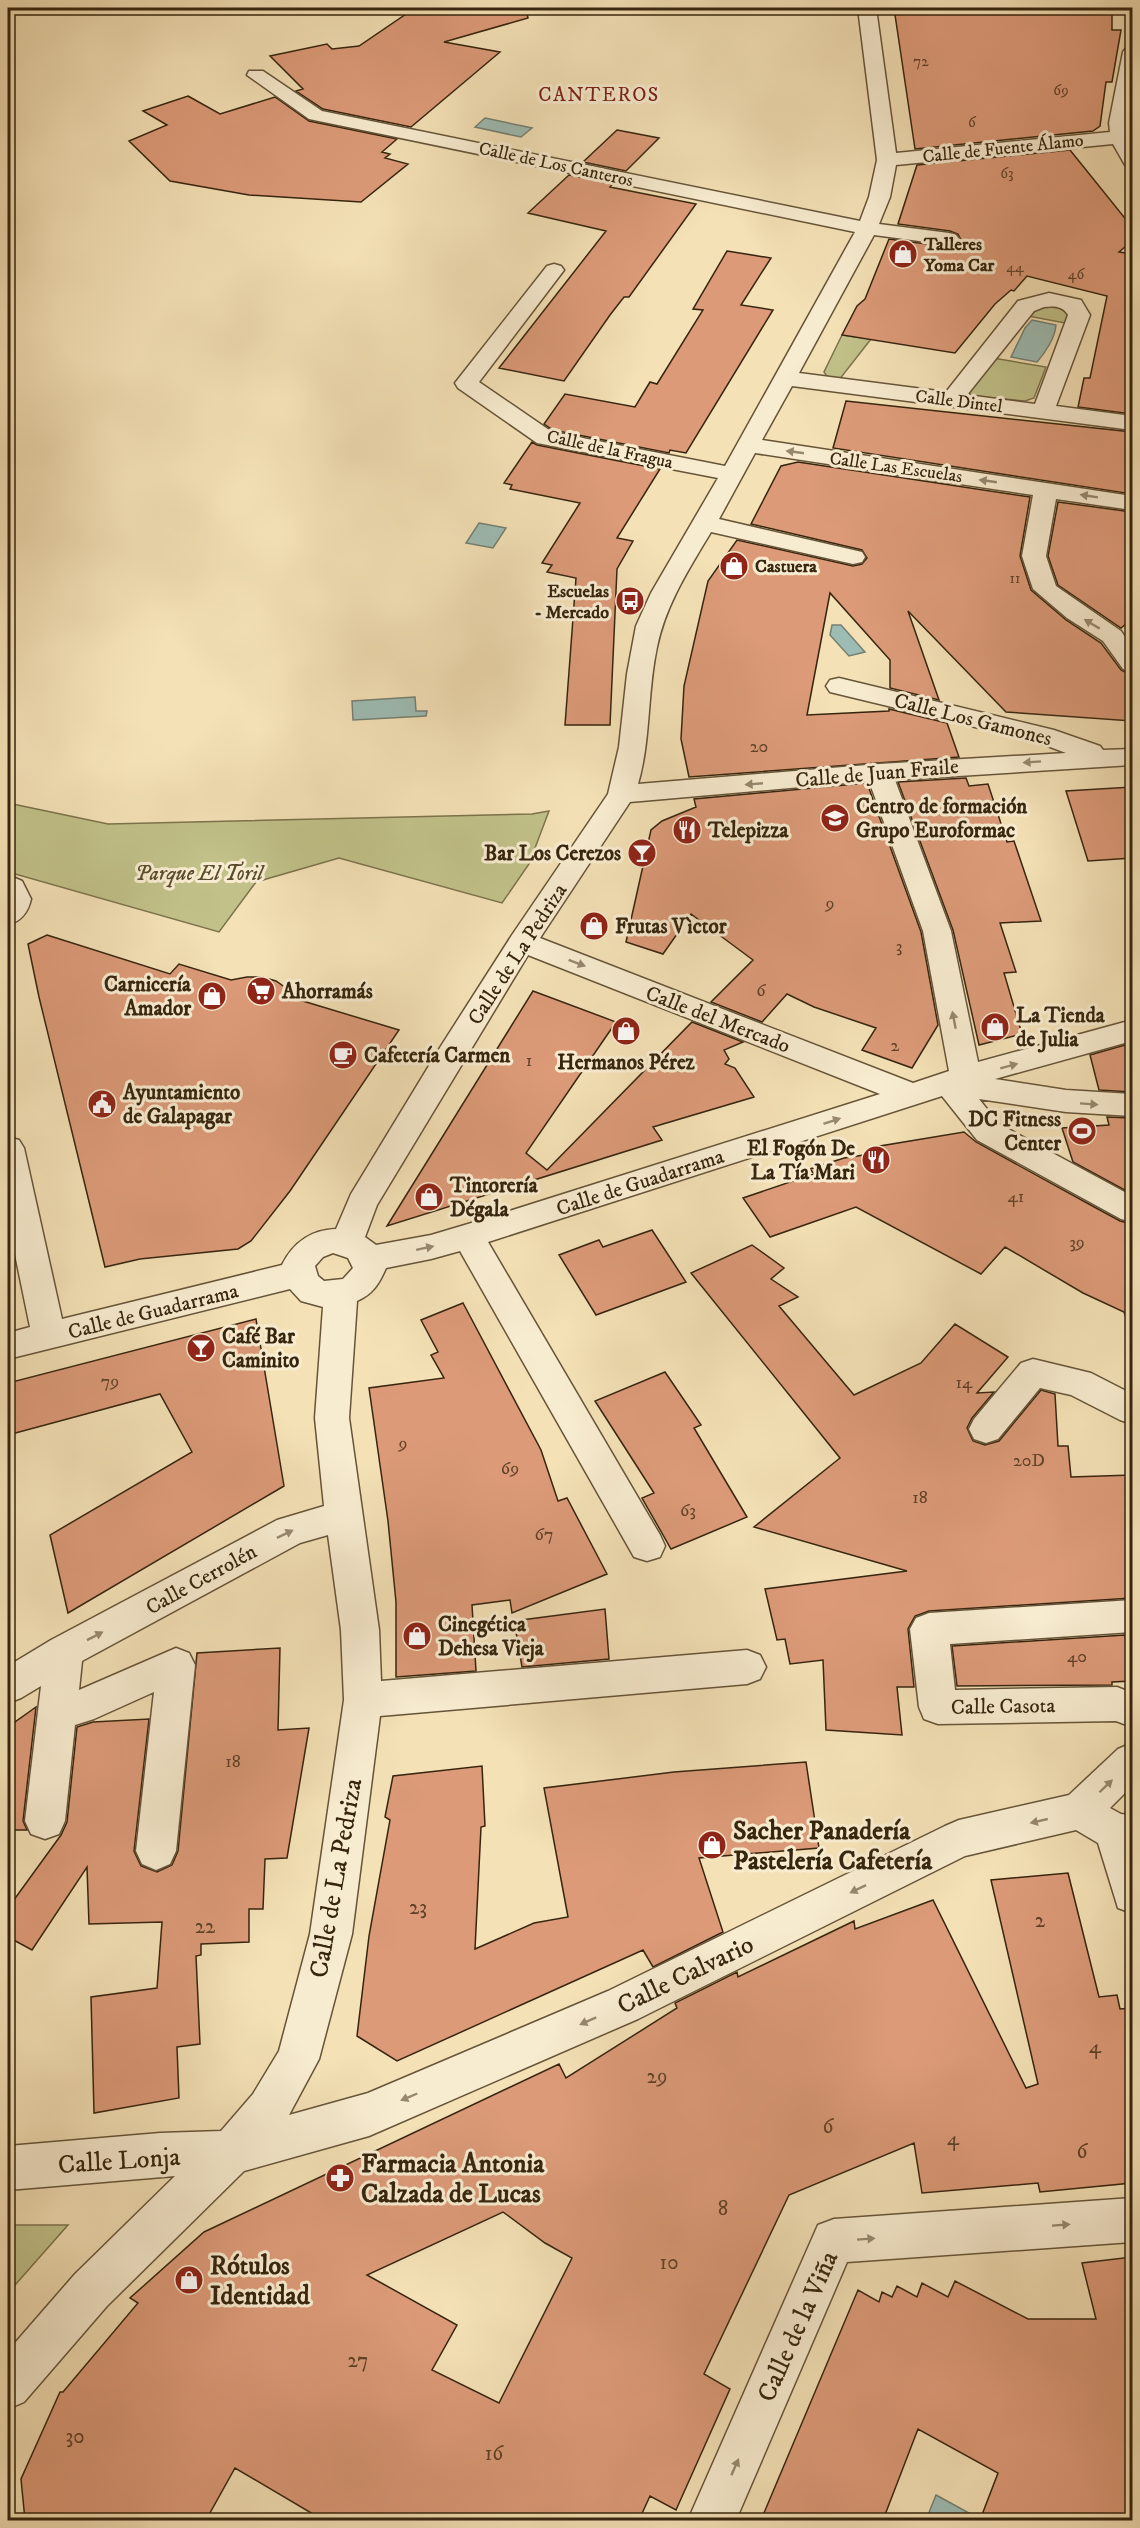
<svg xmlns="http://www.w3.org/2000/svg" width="1140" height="2528" viewBox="0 0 1140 2528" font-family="'IM FELL DW Pica',serif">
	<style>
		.green { fill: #c1c189; stroke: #7c734c; stroke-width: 1.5 }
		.water { fill: #9dbcb4; stroke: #748072; stroke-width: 1.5 }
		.building { fill: #dc9a78; stroke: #36250e; stroke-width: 1.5; fill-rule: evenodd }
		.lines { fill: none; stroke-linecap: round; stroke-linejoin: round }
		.minor-casing { stroke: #665438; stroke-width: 3 }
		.minor { fill: #f8ecd0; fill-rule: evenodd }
		.oneway { fill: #97886f }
		.labels { text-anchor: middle; stroke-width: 6; stroke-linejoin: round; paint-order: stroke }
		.far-number-label { font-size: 15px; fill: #604228 }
		.far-street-label { font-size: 18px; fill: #36250e; stroke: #f8ecd0 }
		.far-poi-label { font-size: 18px; font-weight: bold; fill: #36250e; stroke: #f8ecd0; text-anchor: start }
		.number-label { font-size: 18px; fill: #604228 }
		.far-quarter-label { font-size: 20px; letter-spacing: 1.5px; fill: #7a1f14; stroke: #f8ecd0 }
		.street-label { font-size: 21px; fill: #36250e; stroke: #f8ecd0 }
		.poi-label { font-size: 21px; font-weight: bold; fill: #36250e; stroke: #f8ecd0; text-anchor: start }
		.park-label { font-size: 21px; font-style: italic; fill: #594c2d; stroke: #f8ecd0 }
		.near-number-label { font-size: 21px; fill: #604228 }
		.near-poi-label { font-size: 26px; font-weight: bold; fill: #36250e; stroke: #f8ecd0; text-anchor: start }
		.near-street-label { font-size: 26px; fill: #36250e; stroke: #f8ecd0 }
	</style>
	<rect width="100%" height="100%" fill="#f4e1b6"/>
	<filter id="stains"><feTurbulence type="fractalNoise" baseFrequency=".00333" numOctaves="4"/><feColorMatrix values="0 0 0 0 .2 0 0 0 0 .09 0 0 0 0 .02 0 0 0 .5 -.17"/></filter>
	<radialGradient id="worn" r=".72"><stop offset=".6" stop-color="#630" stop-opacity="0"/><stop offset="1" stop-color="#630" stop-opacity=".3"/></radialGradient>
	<path class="green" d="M1043,305L1056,306L1068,313L1065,323L1028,316L1034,309Z
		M842,335L871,339L839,380L828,378L824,372Z
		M993,358L1046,367L1034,398L1025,401L972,396L968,391Z
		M8,803L108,824L532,814L549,811L529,864L502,903L339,858L256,882L219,932L8,872Z
		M8,2225H68L8,2293Z"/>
	<path class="water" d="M485,118L532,128L521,137L475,127Z
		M1032,320L1056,325C1055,338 1045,353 1037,362L1011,357L1025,328Z
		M479,523L506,528L493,548L466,543Z
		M832,625H841L865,652L849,656L830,635Z
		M415,697L416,711H427L426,716L353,720L352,701Z
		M936,2495L971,2514L969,2520H926Z"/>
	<path class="building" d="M415,8H526L528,18L444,42L500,52L411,127L323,109L296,91L303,89L270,56L327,44L332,49L359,46Z
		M894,8L1112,9V30H1121L1112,82H1106L1100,126L1093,131L915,149Z
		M188,96L220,114L275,97L309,121L397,139L382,152L390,154L385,158L408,164L361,202L249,195L170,181L129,141L167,125L143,111Z
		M617,130L659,138L626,171L583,162Z
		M1070,150L1132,227V241L1119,252L1132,254V414L1078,407L1084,378H1090L1107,296L1027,276L1014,291L1011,290L995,304L955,353L842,335L857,306L865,299L889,239L949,247L957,245L961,240L958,234L950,231L898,224L917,165Z
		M569,175L613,184L610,187L696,204L629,297H624L610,315L564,381L499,368L606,231L528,213Z
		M727,251L771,258L741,305L773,310L686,453L670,450L669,453L553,430L544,424L565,394L635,407L650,382L657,384L703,310L693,309Z
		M846,401L1132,432V494L833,448Z
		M532,442L537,445L660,469L617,538L633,541L617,569L610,725H565L576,578L547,572L552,565L542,563L580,503L510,489L512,485L504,483Z
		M798,462L1030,497L1020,556L1031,590L1066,620L1101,643L1121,670L1129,674L1132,680V721L1006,712L908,611L939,700L890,688V660L830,593L807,715L889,711V709L947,723L959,757L689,777L681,739L684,686L708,581L737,540L853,566L862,564L867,558L862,550L751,524L781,466Z
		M1058,502L1132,512V619L1121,628L1058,585L1048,556Z
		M966,778L969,786L988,784L1007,842L1014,841L1041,921L1000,923L1016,972L1004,973L1022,1034L979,1045L953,930L898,782Z
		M867,783L921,932L938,1025L912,1068L862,1050L876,1028L814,1007L787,994L762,1022L711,1002L753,960L691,914L663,954L626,942L651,830L662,821L696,807L694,799Z
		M1132,787V858L1088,861L1066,791Z
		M47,935L170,974L179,964L231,980L247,977H262L276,981L286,988L293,998L399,1030L290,1191L251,1241L238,1249L140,1259L105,1267L39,997L28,944Z
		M533,991L616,1022L526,1153L547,1170L692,1022L743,1042L724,1050L729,1059L725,1064L735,1068L754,1097L653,1127L662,1140L387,1226Z
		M1132,1043V1092L1099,1090L1090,1055Z
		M1107,1117L1132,1118V1194L1073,1162L1062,1128L1109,1125Z
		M964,1132L976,1142L1087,1203L1120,1221L1132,1224V1317L1126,1318L1124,1312L1083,1293L1005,1247L981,1274L856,1207L770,1237L743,1198L814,1174L810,1169L844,1158L877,1153L880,1146Z
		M652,1230L686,1282L596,1315L559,1255L599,1240L603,1247Z
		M752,1245L784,1268L771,1279L798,1297L779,1306L854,1395L921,1363L955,1324L1008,1357L977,1393L994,1392L972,1418L967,1428L973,1441L985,1445L999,1441L1041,1390L1055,1394L1058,1446H1068L1071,1477L1132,1475V1598L929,1611L915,1616L908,1629L914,1687H897L902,1735L826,1730L823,1660L790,1664L785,1639L777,1640L765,1589L907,1571L754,1527L840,1458L691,1273Z
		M463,1303L541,1450L558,1501L567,1498L607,1574L512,1613L510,1600L472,1605L476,1671L396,1677V1602L388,1521L369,1388L444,1378L431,1355L438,1352L421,1320Z
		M256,1319L284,1486L68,1613L50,1535L192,1452L160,1394L8,1435V1383Z
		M665,1372L701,1425L694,1428L747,1517L671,1549L642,1498L654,1493L595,1401Z
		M605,1609L609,1659L522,1667L514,1621Z
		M1125,1635L1132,1681L1112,1682V1685L957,1686L952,1646Z
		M280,1648L278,1730L309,1728L287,1858L265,1859L263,1909H249V1942L201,1944V1955L196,1956L200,2044L177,2047L179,2098L94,2113L91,1997L157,1988L162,1922L89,1924L87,1867L32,1950L8,1937V1908L61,1835L67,1822L77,1727L93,1722L149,1719L134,1851L141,1866L157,1872L172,1865L178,1851L197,1653Z
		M36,1707L23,1821L27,1830H8V1727Z
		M806,1762L819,1848L699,1858L723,1932L653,1967L643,1950L397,2061L357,2036L369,1936L390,1820L385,1817L393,1776L482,1766L485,1826L481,1827L475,1949L534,1923L568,1917L544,1788L674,1772Z
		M1068,1873L1099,1997L1117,1995L1120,2009L1132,2008V2183L1040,2192L1038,2183L922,2193L914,2143L789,2195L704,2374L730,2389L676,2510L650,2496L639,2520H323L235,2468L206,2520H25L21,2479L60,2392H63L138,2303L130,2298L204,2232L559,2064L566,2078L677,2008L675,2003L737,1972L738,1977L854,1921L855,1929L933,1900L1026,2088L1038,2084L991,1880ZM503,2212L545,2243L572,2258L499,2403L432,2370L457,2325L367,2275Z
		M1132,2257V2520H980L998,2473L918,2429L883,2520H761L858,2290L879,2302L882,2292L892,2297L897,2286L917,2297L922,2283L948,2297L955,2281L1028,2319H1096L1082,2263Z"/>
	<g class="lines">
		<g class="minor-casing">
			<path id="minor" d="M858,8H876L896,153L1110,132L1109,123L1123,52L1126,48L1132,47V101L1129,123L1132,143V167L1125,165L1113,144L896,165L890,197L879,224L949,233L956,235L959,239L956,243L949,245L874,235L799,373L946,392L1018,301L1049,293L1081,300L1090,315L1056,406L1132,416V430L792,386L762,440L1132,496V510L1056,499L1046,556L1056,586L1121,631L1132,647V672L1123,669L1103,641L1067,618L1033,589L1022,556L1033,495L755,453L719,519L862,552L865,557L862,562L853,564L711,532C689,569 666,604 657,647C647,693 651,739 638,784L879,764L1066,753L1037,742L830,692L826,686L830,680L839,678L1054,730L1100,746L1103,750L1132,749V765L895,780L951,931L978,1062L1132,1020V1041L995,1079L1066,1090L1132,1094V1116L1066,1112L979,1099L999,1124L1132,1196V1222L1121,1219L977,1140L942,1096L488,1242L660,1535L665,1546L660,1557L647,1561L634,1557L460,1251L431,1259L386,1268C379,1284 373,1294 357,1301L349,1418L379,1630L381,1681L747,1650L760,1655L766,1667L760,1679L747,1684L380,1716L352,1934L319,2059L289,2115L368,2093L608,1991L945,1826L959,1820L1069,1795L1118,1749L1132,1743V1786L1110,1808L1121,1814L1132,1815V1913L1118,1908L1098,1843L1076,1830L965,1856L638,2019L369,2136L244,2171L107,2306L24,2402L8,2409V2351L75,2274L175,2176L8,2190V2146L160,2133L221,2131L253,2094L279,2051L310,1934L344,1700L341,1630L328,1535L300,1543L82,1661L79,1690L176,1648L189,1653L195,1665L176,1851L170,1864L156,1870L142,1864L136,1851L154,1692L94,1719L75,1725L65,1821L59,1834L45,1839L31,1834L25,1821L41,1686L21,1698L8,1703V1666L51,1640L277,1520L324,1506L315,1418L323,1307L301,1301L290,1289L8,1359V1333L30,1327L8,1220V1137L19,1140L24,1148L62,1319L282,1265C293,1243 310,1230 336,1229L351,1194L441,1046L512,935L608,794L619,747L627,674L636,626L651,593L718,478L537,443L458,388L455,383L547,266L554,264L561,266L564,270L561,274L479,382L552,432L725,466L855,232L309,119L247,75L249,71H263L322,111L860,221L869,197L877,160ZM1044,307C1054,306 1063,306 1068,315L1035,404L967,395L1034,311ZM869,781L923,931L949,1071L913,1083L540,938L630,802ZM528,955L880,1094L468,1224L431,1235L376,1245L365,1237L377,1205ZM333,1253L348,1258L353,1268L343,1279L324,1281L318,1276L315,1266L323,1257Z
				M8,875L22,881L31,899C28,913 21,921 8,925Z
				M1033,1359L1091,1373L1132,1394V1424L1120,1420L1071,1395L1040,1388L998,1439L986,1443L974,1439L969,1429L974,1419L1021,1363Z
				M1132,1600V1632L950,1644L955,1690L1117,1687L1132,1693V1727L1116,1721L938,1724L924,1719L919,1707L910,1629L916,1618L929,1613Z
				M1132,2198V2242L847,2262L736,2520H688L818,2225L834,2219Z"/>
		</g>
		<use href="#minor" class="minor"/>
	</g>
	<defs><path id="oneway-solid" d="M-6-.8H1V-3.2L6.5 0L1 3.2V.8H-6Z" transform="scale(1.5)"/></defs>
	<g class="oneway">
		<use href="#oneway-solid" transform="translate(795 452) rotate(-172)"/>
		<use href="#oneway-solid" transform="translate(988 481) rotate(-172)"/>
		<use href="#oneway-solid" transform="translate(1089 496) rotate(-171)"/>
		<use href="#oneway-solid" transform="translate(1092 624) rotate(-149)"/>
		<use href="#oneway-solid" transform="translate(1032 762) rotate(176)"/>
		<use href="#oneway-solid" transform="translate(754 784) rotate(175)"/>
		<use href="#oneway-solid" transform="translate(577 963) rotate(21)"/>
		<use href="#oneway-solid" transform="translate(954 1020) rotate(-101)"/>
		<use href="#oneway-solid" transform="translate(1009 1066) rotate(-15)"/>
		<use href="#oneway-solid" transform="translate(1089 1104) rotate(4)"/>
		<use href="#oneway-solid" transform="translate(832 1121) rotate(-18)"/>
		<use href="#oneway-solid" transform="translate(425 1248) rotate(-12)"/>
		<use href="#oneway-solid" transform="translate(285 1534) rotate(-26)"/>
		<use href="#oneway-solid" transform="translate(95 1636) rotate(-27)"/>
		<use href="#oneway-solid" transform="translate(1106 1786) rotate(-44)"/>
		<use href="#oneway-solid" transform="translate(1039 1821) rotate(167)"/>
		<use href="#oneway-solid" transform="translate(858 1889) rotate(154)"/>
		<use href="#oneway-solid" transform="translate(588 2021) rotate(156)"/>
		<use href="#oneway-solid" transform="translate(409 2097) rotate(157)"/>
		<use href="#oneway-solid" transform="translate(1061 2225) rotate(-4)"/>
		<use href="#oneway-solid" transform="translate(866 2239) rotate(-4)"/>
		<use href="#oneway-solid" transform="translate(735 2467) rotate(-66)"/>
	</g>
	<defs>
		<g id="shop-disc" transform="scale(1.5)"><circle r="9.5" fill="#8f2418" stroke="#f8ecd0"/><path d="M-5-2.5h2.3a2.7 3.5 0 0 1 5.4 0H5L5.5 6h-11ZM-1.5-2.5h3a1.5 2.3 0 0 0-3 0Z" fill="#fff"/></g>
		<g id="bus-disc" transform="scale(1.5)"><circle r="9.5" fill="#8f2418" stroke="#f8ecd0"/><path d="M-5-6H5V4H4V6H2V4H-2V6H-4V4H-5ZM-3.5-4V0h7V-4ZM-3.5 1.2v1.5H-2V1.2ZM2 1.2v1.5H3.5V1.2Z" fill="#fff"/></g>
		<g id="university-disc" transform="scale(1.5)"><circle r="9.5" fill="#8f2418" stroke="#f8ecd0"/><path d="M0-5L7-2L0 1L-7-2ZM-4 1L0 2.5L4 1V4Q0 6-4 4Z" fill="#fff"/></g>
		<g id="restaurant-disc" transform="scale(1.5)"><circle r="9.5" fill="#8f2418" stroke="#f8ecd0"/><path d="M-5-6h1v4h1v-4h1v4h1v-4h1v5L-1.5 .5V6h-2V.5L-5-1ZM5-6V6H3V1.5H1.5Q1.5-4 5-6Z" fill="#fff"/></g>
		<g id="bar-disc" transform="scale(1.5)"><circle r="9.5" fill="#8f2418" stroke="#f8ecd0"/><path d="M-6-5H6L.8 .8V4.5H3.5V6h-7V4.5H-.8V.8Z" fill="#fff"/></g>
		<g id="supermarket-disc" transform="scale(1.5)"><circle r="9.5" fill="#8f2418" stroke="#f8ecd0"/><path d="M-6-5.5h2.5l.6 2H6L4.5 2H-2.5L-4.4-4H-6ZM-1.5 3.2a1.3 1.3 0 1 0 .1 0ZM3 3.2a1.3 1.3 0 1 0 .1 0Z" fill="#fff"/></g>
		<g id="cafe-disc" transform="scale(1.5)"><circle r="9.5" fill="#8f2418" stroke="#f8ecd0"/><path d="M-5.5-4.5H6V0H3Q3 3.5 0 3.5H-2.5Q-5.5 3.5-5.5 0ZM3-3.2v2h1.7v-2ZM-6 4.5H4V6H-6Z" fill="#fff"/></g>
		<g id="civic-disc" transform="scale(1.5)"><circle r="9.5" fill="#8f2418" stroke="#f8ecd0"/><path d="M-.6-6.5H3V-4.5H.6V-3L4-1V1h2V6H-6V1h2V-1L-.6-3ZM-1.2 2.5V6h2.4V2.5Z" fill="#fff"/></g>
		<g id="stadium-disc" transform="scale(1.5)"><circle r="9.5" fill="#8f2418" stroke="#f8ecd0"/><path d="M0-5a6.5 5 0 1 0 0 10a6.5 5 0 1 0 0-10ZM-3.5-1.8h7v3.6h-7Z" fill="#fff"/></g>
		<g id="pharmacy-disc" transform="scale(1.5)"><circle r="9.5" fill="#8f2418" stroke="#f8ecd0"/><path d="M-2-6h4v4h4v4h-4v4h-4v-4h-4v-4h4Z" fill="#fff"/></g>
	</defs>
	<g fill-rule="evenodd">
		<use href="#shop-disc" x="903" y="254"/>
		<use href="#shop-disc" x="734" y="566"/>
		<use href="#bus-disc" x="630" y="601"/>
		<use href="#university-disc" x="835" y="818"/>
		<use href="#restaurant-disc" x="687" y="830"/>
		<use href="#bar-disc" x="642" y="853"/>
		<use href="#shop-disc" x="594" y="926"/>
		<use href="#supermarket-disc" x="261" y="991"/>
		<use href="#shop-disc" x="212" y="996"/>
		<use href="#shop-disc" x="995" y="1027"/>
		<use href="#shop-disc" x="626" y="1031"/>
		<use href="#cafe-disc" x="343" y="1055"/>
		<use href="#civic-disc" x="102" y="1104"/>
		<use href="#stadium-disc" x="1082" y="1131"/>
		<use href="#restaurant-disc" x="876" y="1160"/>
		<use href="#shop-disc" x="429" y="1197"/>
		<use href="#bar-disc" x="201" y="1348"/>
		<use href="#shop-disc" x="417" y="1636"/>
		<use href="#shop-disc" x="712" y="1845"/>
		<use href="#pharmacy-disc" x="340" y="2178"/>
		<use href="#shop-disc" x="189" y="2280"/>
	</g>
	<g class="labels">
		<g class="far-number-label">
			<text x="921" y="66">72</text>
			<text x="1061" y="95">69</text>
			<text x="972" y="127">6</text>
			<text x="1007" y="178">63</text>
			<text x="1015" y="272">44</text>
			<text x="1076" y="279">46</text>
			<text x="1015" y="583">11</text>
		</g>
		<g class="far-street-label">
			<text transform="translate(1003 148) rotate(-6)" y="6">Calle de Fuente Álamo</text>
			<text transform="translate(556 164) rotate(12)" y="6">Calle de Los Canteros</text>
			<text transform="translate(959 401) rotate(7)" y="6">Calle Dintel</text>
			<text transform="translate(610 449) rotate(12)" y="6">Calle de la Fragua</text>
			<text transform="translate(896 467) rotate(8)" y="6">Calle Las Escuelas</text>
		</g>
		<g class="far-poi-label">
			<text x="924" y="250">Talleres<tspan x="924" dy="21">Yoma Car</tspan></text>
			<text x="755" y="572">Castuera</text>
			<text x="609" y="597" text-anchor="end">Escuelas<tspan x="609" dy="21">- Mercado</tspan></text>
		</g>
		<g class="number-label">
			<text x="759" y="752">20</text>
			<text x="830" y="909">9</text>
			<text x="899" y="952">3</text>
			<text x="761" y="996">6</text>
			<text x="895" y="1051">2</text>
			<text x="529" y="1066">1</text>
			<text x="1016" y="1202">41</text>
			<text x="1077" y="1248">39</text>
			<text x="110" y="1387">79</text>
			<text x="964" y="1388">14</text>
			<text x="403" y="1449">9</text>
			<text x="1029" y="1466">20D</text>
			<text x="510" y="1474">69</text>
			<text x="920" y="1503">18</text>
			<text x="688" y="1516">63</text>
			<text x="544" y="1540">67</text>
			<text x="1077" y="1662">40</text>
			<text x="233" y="1767">18</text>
		</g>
		<g class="far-quarter-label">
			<text x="599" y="101">CANTEROS</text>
		</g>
		<g class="street-label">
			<text transform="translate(973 719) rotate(14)" y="7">Calle Los Gamones</text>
			<text transform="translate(877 773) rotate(-5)" y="7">Calle de Juan Fraile</text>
			<text transform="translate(517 954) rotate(-57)" y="7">Calle de La Pedriza</text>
			<text transform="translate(718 1019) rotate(21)" y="7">Calle del Mercado</text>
			<text transform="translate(640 1182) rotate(-18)" y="7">Calle de Guadarrama</text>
			<text transform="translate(153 1311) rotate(-14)" y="7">Calle de Guadarrama</text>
			<text transform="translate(201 1579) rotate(-29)" y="7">Calle Cerrolén</text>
			<text transform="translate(1003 1706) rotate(-1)" y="7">Calle Casota</text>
		</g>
		<g class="poi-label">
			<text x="856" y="813">Centro de formación<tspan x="856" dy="24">Grupo Euroformac</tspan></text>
			<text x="708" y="837">Telepizza</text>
			<text x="621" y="860" text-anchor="end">Bar Los Cerezos</text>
			<text x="615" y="933">Frutas Vìctor</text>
			<text x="191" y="991" text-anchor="end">Carnicería<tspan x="191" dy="24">Amador</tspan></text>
			<text x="282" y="998">Ahorramás</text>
			<text x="1016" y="1022">La Tienda<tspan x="1016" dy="24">de Julia</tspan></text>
			<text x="364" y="1062">Cafetería Carmen</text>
			<text x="626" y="1069" text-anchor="middle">Hermanos Pérez</text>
			<text x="123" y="1099">Ayuntamiento<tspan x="123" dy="24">de Galapagar</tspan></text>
			<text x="1061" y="1126" text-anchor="end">DC Fitness<tspan x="1061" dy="24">Center</tspan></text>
			<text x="855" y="1155" text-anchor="end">El Fogón De<tspan x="855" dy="24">La Tía Mari</tspan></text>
			<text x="450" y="1192">Tintorería<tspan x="450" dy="24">Dégala</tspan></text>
			<text x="222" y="1343">Café Bar<tspan x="222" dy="24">Caminito</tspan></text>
			<text x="438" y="1631">Cinegética<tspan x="438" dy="24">Dehesa Vieja</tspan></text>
		</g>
		<g class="park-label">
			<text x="199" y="880">Parque El Toril</text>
		</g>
		<g class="near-number-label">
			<text x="418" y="1914">23</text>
			<text x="1040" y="1927">2</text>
			<text x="205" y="1933">22</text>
			<text x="1095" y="2053">4</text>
			<text x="657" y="2083">29</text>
			<text x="828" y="2133">6</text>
			<text x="953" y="2145">4</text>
			<text x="1082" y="2158">6</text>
			<text x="723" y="2215">8</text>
			<text x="669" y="2269">10</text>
			<text x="358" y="2367">27</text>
			<text x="75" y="2443">30</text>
			<text x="494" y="2460">16</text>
		</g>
		<g class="near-poi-label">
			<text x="733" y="1839">Sacher Panadería<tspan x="733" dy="30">Pastelería Cafetería</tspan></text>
			<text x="361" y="2172">Farmacia Antonia<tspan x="361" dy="30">Calzada de Lucas</tspan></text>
			<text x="210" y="2274">Rótulos<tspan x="210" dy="30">Identidad</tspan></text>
		</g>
		<g class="near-street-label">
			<text transform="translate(335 1878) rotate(-80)" y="9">Calle de La Pedriza</text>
			<text transform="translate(685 1974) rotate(-26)" y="9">Calle Calvario</text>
			<text transform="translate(119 2160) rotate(-4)" y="9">Calle Lonja</text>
			<text transform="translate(797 2326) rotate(-66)" y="9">Calle de la Viña</text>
		</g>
	</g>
	<rect width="1140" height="2528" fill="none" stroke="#f4e1b6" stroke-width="30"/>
	<rect x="9" y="9" width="1122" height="2510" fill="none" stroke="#36250e" stroke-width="3"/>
	<rect x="15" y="15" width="1110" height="2498" fill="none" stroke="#36250e" stroke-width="1.5"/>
	<rect width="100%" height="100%" filter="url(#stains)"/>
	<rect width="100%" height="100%" fill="url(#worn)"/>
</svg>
